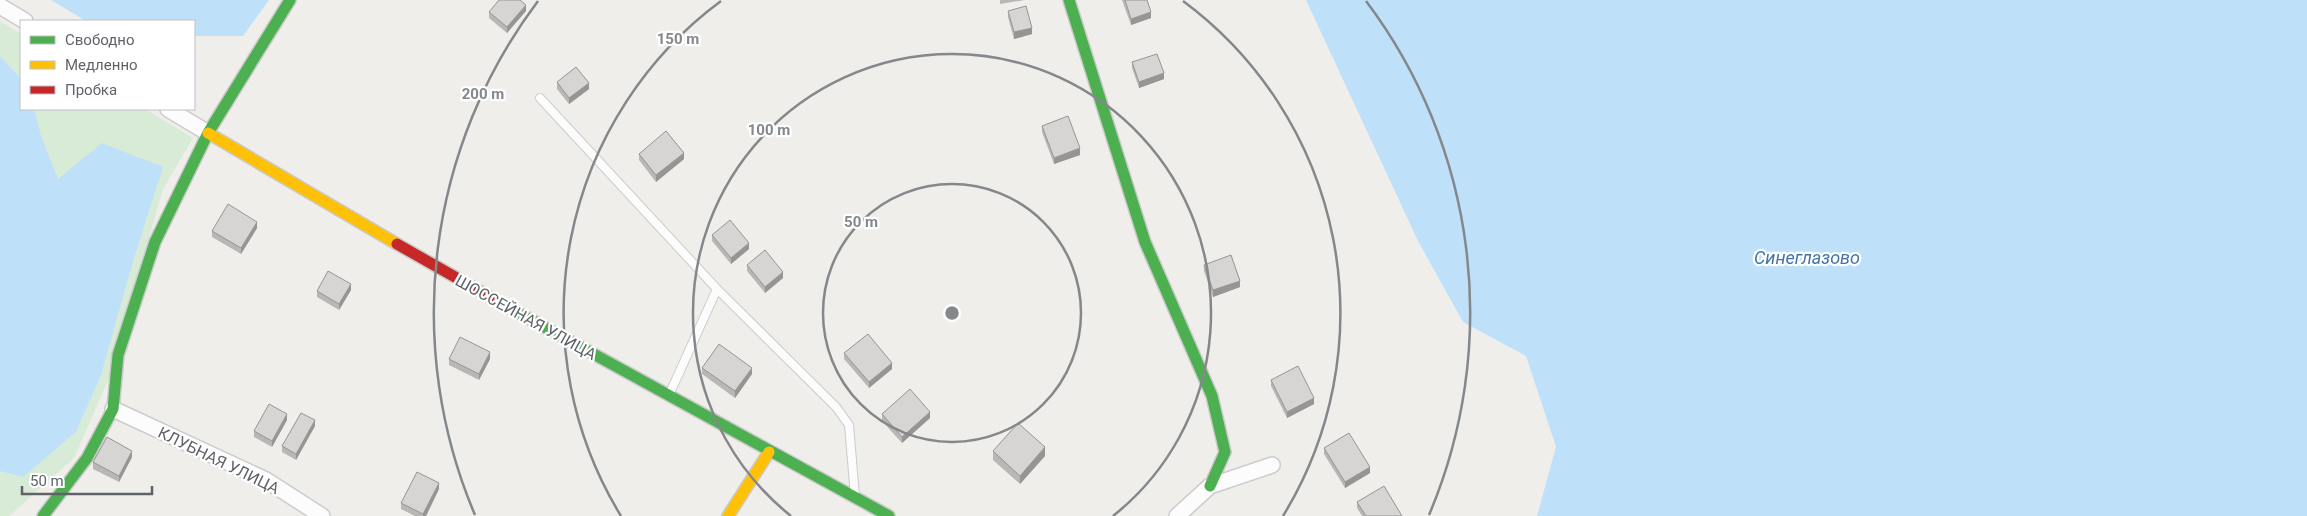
<svg xmlns="http://www.w3.org/2000/svg" width="2307" height="516" viewBox="0 0 2307 516" font-family="Roboto,sans-serif">
	<style>
		.green { fill: #d8ebd6 }
		.water { fill: #bfe0f9 }
		.lines { fill: none; stroke-linecap: round; stroke-linejoin: round }
		.lane-casing { stroke: #cbcccc; stroke-width: 10 }
		.street-casing { stroke: #cbcccc; stroke-width: 18 }
		.fast-casing { stroke: #cacacb; stroke-width: 14 }
		.slow-casing { stroke: #cacacb; stroke-width: 14 }
		.jam-casing { stroke: #cacacb; stroke-width: 14 }
		.lane { stroke: #fdfcfc; stroke-width: 8 }
		.street { stroke: #fdfcfc; stroke-width: 15 }
		.fast { stroke: #4caf50; stroke-width: 11 }
		.slow { stroke: #ffc107; stroke-width: 11 }
		.jam { stroke: #c62828; stroke-width: 11 }
		.wall { fill: #b8b7b5 }
		.shaded-wall { fill: #969594 }
		.building { fill: #d6d5d3; stroke: #969594 }
		.ring { fill: none; stroke: #84888a; stroke-width: 2.5 }
		.labels { text-anchor: middle; stroke-width: 4.5; stroke-linejoin: round; paint-order: stroke }
		.street-label { font-size: 16px; fill: #5f6368; stroke: #fff }
		.water-label { font-size: 18px; font-style: italic; fill: #4174aa; stroke: #fff }
		.centre { fill: #84888a; stroke: #fff; stroke-width: 2.5 }
		.ring-label { font-size: 15px; text-anchor: middle; font-weight: bold; fill: #84888a; stroke: #fff; stroke-width: 4.5; stroke-linejoin: round; paint-order: stroke }
	</style>
	<rect width="100%" height="100%" fill="#efeeea"/>
	<path class="green" d="M0,21L21,34V109H145L193,138L163,189L109,378L74,458L9,516H0Z"/>
	<path class="water" d="M51,0H269L243,36H194V21H86Z
		M1306,0H2307V516H1537L1556,447L1526,356L1463,322L1418,241Z
		M0,56L21,79V109H34L41,136L58,179L102,143L163,167L134,258L101,375L76,432L23,477L0,471Z"/>
	<g class="lines">
		<g class="lane-casing">
			<path id="lane" d="M540,98L717,289L669,395
				M717,289L836,407L849,425L855,496"/>
		</g>
		<g class="street-casing">
			<path id="street" d="M0,6L25,21
				M168,109L208,133
				M113,409L266,480L322,516
				M1177,516L1210,486L1272,465"/>
		</g>
		<g class="fast-casing">
			<path id="fast" d="M1069,0L1145,242L1212,396L1225,452L1210,486
				M506,306L889,516
				M43,516L87,458L113,409L118,355L155,242L208,133L290,0"/>
		</g>
		<g class="slow-casing">
			<path id="slow" d="M208,133L397,244
				M728,516L769,452"/>
		</g>
		<g class="jam-casing">
			<path id="jam" d="M397,244L506,306"/>
		</g>
		<use href="#lane" class="lane"/>
		<use href="#street" class="street"/>
		<use href="#fast" class="fast"/>
		<use href="#slow" class="slow"/>
		<use href="#jam" class="jam"/>
	</g>
	<path class="wall" d="M1000,0H1025L1000,4Z
		M1122,0H1147L1151,18L1131,25Z
		M526,11L507,33L489,18V12Z
		M1008,11L1032,34L1014,39L1008,17Z
		M1132,62L1164,79L1139,88L1132,68Z
		M557,82L589,89L569,104L557,89Z
		M1042,126L1080,155L1054,164L1042,132Z
		M639,154L684,159L656,182L639,160Z
		M257,228L241,254L212,237V231Z
		M712,235L749,249L731,264L712,241Z
		M747,265L783,278L765,293L747,271Z
		M1204,265L1240,287L1213,297L1204,271Z
		M351,290L339,310L317,297V291Z
		M844,353L892,369L869,388L844,359Z
		M449,359H490L479,380L449,365Z
		M702,368L752,374L735,398L702,374Z
		M1271,380L1314,404L1287,418L1271,386Z
		M882,414L930,418L902,443L882,421Z
		M287,420L272,447L254,437V431Z
		M315,426L296,460L282,452V446Z
		M1324,448L1370,473L1345,488L1324,454Z
		M993,451L1045,456L1020,484L993,460Z
		M132,457L119,482L93,469V462Z
		M439,489L426,516H415L401,509V503Z
		M1357,502L1402,516H1362L1357,508Z"/>
	<path class="shaded-wall" d="M526,5V11L507,33V27Z
		M1151,12V18L1131,25V19Z
		M1032,28V34L1014,39V32Z
		M1164,73V79L1139,88V82Z
		M589,83V89L569,104V98Z
		M1080,148V155L1054,164V158Z
		M684,153V159L656,182V175Z
		M257,222V228L241,254V248Z
		M749,243V249L731,264V258Z
		M783,272V278L765,293V287Z
		M1240,281V287L1213,297V290Z
		M351,284V290L339,310V304Z
		M490,352V359L479,380V374Z
		M892,363V369L869,388V382Z
		M752,368V374L735,398V391Z
		M1314,398V404L1287,418V412Z
		M930,412V418L902,443V437Z
		M287,414V420L272,447V441Z
		M315,420V426L296,460V454Z
		M1045,447V456L1020,484V476Z
		M132,451V457L119,482V476Z
		M1370,467V473L1345,488V482Z
		M439,483V489L426,516H423V514Z"/>
	<path class="building" d="M499,0H520L526,5L507,27L489,12Z
		M1125,0H1147L1151,12L1131,19Z
		M1026,6L1032,28L1014,32L1008,11Z
		M1157,54L1164,73L1139,82L1132,62Z
		M576,67L589,83L569,98L557,82Z
		M1068,116L1080,148L1054,158L1042,126Z
		M666,131L684,153L656,175L639,154Z
		M228,204L257,222L241,248L212,231Z
		M730,220L749,243L731,258L712,235Z
		M765,250L783,272L765,287L747,265Z
		M1231,255L1240,281L1213,290L1204,265Z
		M328,271L351,284L339,304L317,291Z
		M868,334L892,363L869,382L844,353Z
		M460,337L490,352L479,374L449,359Z
		M719,344L752,368L735,391L702,368Z
		M1298,366L1314,398L1287,412L1271,380Z
		M910,389L930,412L902,437L882,414Z
		M269,404L287,414L272,441L254,431Z
		M301,413L315,420L296,454L282,446Z
		M1018,423L1045,447L1020,476L993,451Z
		M1349,433L1370,467L1345,482L1324,448Z
		M107,437L132,451L119,476L93,462Z
		M417,472L439,483L423,514L401,503Z
		M1384,486L1402,516H1366L1357,502Z"/>
	<g class="ring">
		<circle cx="952" cy="313" r="129"/>
		<path d="M791 516A259 259 0 1 1 1113 516"/>
		<path d="M621 516A388 388 0 0 1 721 1M1183 1A388 388 0 0 1 1283 516"/>
		<path d="M475 515A518 518 0 0 1 538 1M1366 1A518 518 0 0 1 1429 515"/>
	</g>
	<g class="labels">
		<g class="street-label">
			<text transform="translate(526 317) rotate(29)" y="6">ШОССЕЙНАЯ УЛИЦА</text>
			<text transform="translate(219 460) rotate(26)" y="6">КЛУБНАЯ УЛИЦА</text>
		</g>
		<g class="water-label">
			<text x="1807" y="264">Синеглазово</text>
		</g>
	</g>
	<circle cx="952" cy="313" r="8" class="centre"/>
	<g class="ring-label">
		<text x="678" y="44">150 m</text>
		<text x="483" y="99">200 m</text>
		<text x="769" y="135">100 m</text>
		<text x="861" y="227">50 m</text>
	</g>
	<rect x="20" y="20" width="175" height="90" fill="#ffffff" stroke="#bfc1c3"/>
	<rect x="30" y="36" width="25" height="8" fill="#4caf50" stroke="#bfc1c3"/>
	<text x="65" y="45" font-size="15" fill="#5f6368">Свободно</text>
	<rect x="30" y="61" width="25" height="8" fill="#ffc107" stroke="#bfc1c3"/>
	<text x="65" y="70" font-size="15" fill="#5f6368">Медленно</text>
	<rect x="30" y="86" width="25" height="8" fill="#c62828" stroke="#bfc1c3"/>
	<text x="65" y="95" font-size="15" fill="#5f6368">Пробка</text>
	<path d="M22 486v8h130v-8" fill="none" stroke="#5f6368" stroke-width="2.5"/>
	<text x="30" y="486" font-size="15" fill="#5f6368" stroke="#ffffff" stroke-width="4" paint-order="stroke">50 m</text>
</svg>
